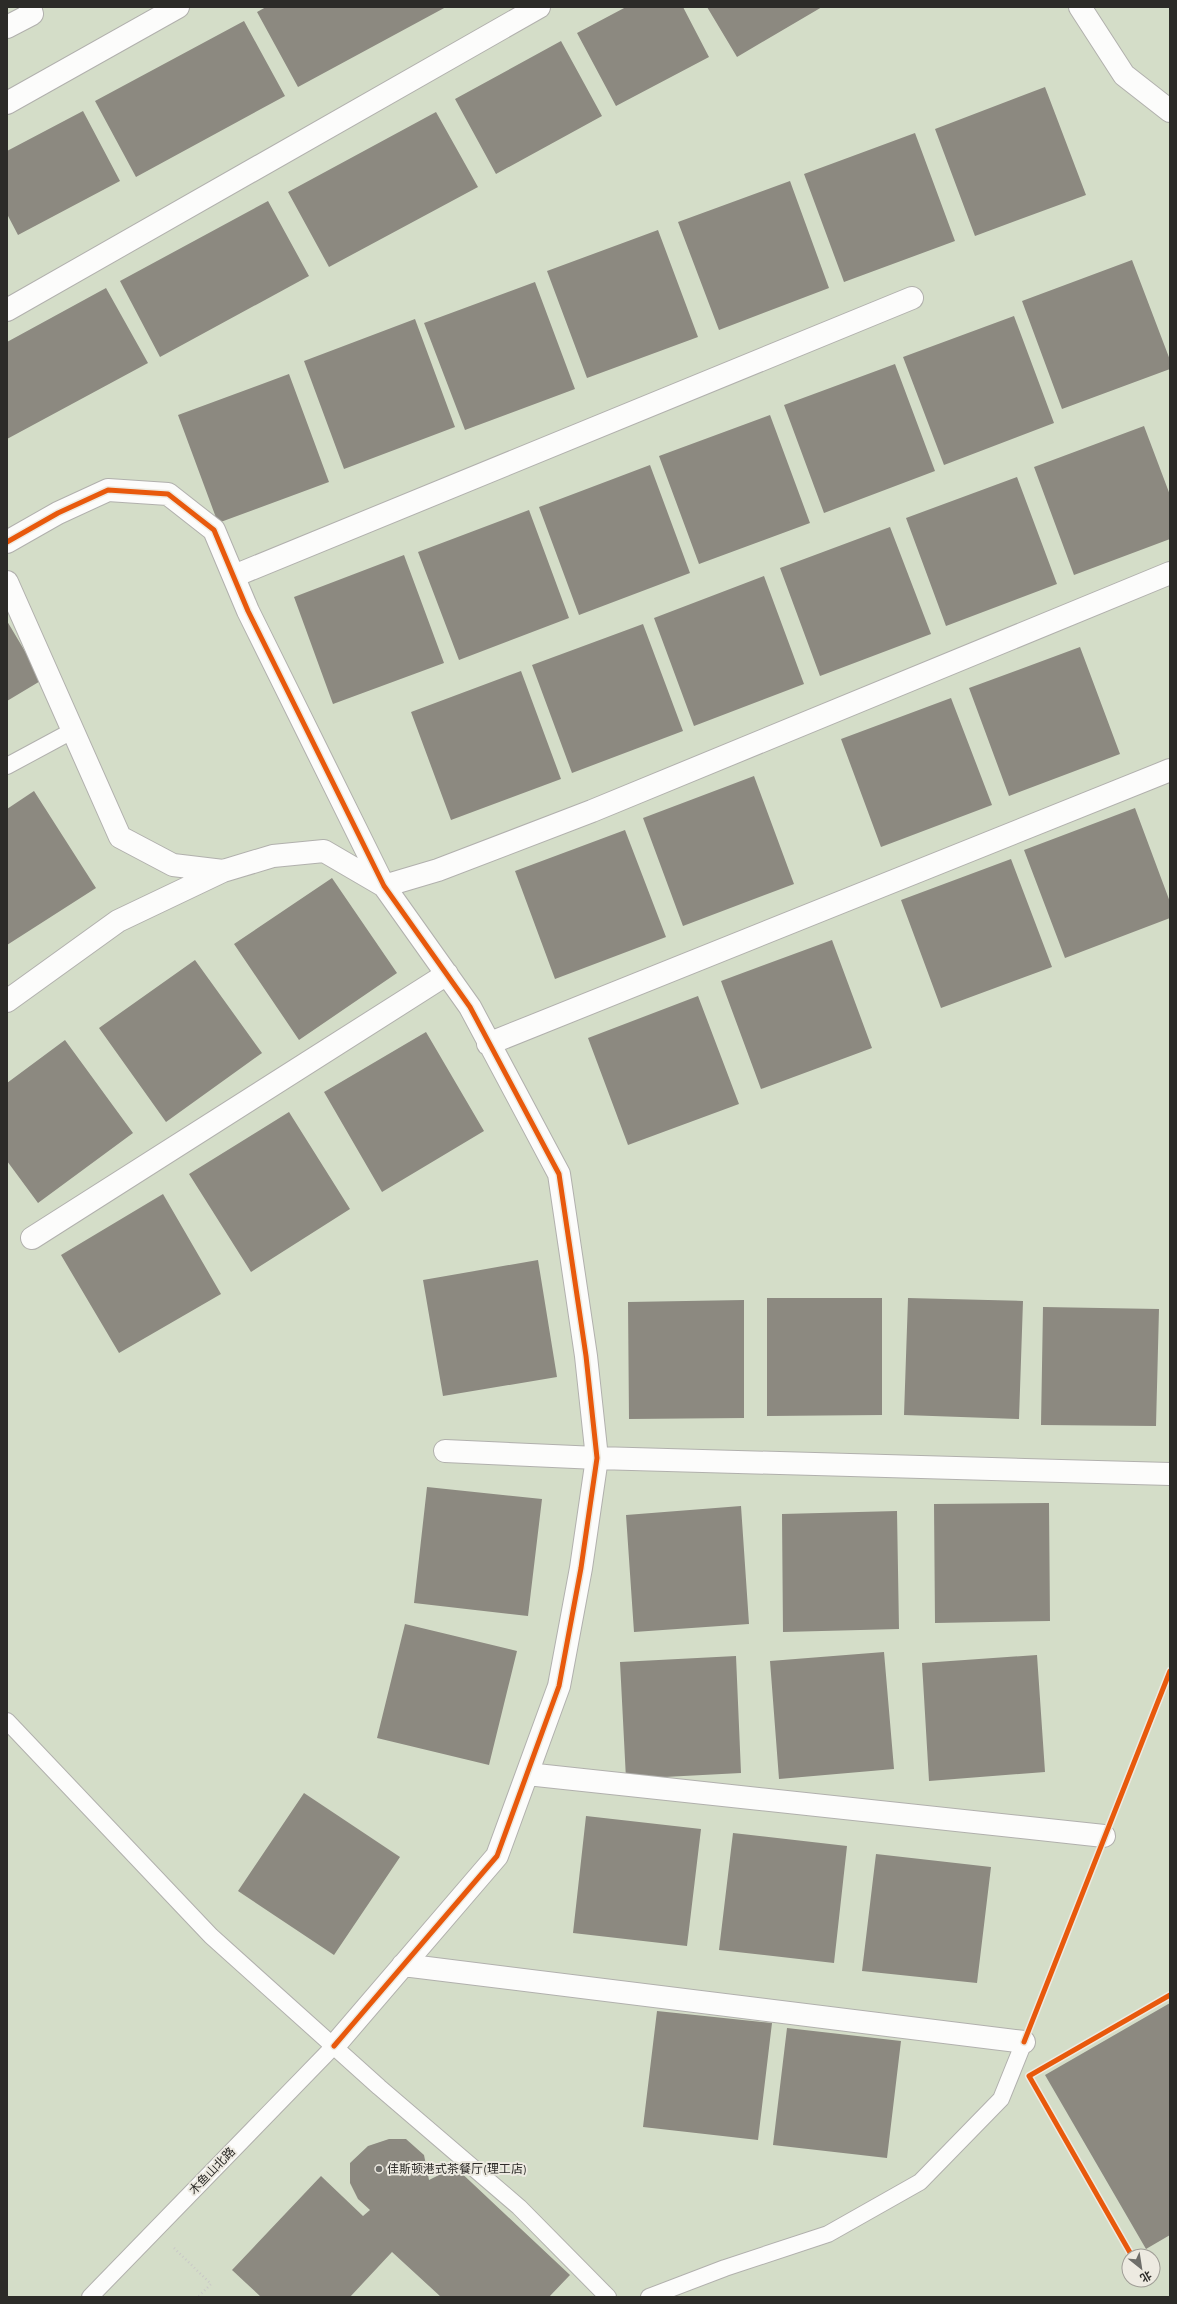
<svg xmlns="http://www.w3.org/2000/svg" width="1177" height="2304" viewBox="0 0 1177 2304" font-family="Montserrat,'Noto Sans SC',sans-serif">
	<style>
		.green { fill: #d4ddc8; fill-rule: evenodd }
		.building { fill: #8c8980 }
		.lines { fill: none; stroke-linecap: round; stroke-linejoin: round }
		.lane-casing { stroke: #b1b0ad; stroke-width: 18 }
		.street-casing { stroke: #b1b0ad; stroke-width: 24 }
		.path { stroke: #c9c8c7; stroke-width: 2.5; stroke-dasharray: 1 3; stroke-linecap: butt }
		.lane { stroke: #fcfcfb; stroke-width: 16 }
		.street { stroke: #fcfcfb; stroke-width: 22 }
		.cycleway-casing { stroke: #edeae1; stroke-width: 8 }
		.cycleway { stroke: #e8590c; stroke-width: 5 }
		.poi-dot { fill: #6e6e6a; stroke: #edeae1; stroke-width: 1.5 }
		.labels { text-anchor: middle; stroke-width: 4; stroke-linejoin: round; paint-order: stroke }
		.poi-label { font-size: 12px; fill: #2c2b28; stroke: #edeae1; text-anchor: start }
		.street-label { font-size: 12px; fill: #2c2b28; stroke: #edeae1 }
	</style>
	<rect width="100%" height="100%" fill="#eae9e4"/>
	<path class="green" d="M7,7H1170V2297H7ZM1129,2256H1153V2280H1129Z"/>
	<path class="building" d="M266,7H446L298,87L257,12Z
		M626,7H683L709,57L616,106L577,33Z
		M707,7H822L737,57Z
		M244,21L285,96L136,177L95,101Z
		M561,41L602,116L496,174L455,99Z
		M1045,87L1086,195L975,236L935,129Z
		M83,111L120,181L18,235L7,214V151Z
		M436,112L478,187L329,267L288,192Z
		M915,133L955,241L844,282L804,174Z
		M790,181L829,288L719,330L678,222Z
		M268,201L309,276L160,357L120,281Z
		M658,230L698,337L587,378L547,271Z
		M1132,260L1170,360V369L1062,409L1022,301Z
		M535,282L575,389L465,430L424,323Z
		M106,288L148,363L7,439V342Z
		M1014,316L1054,423L944,465L903,357Z
		M415,319L455,427L344,469L304,361Z
		M895,364L935,471L824,513L784,405Z
		M289,374L329,482L218,523L178,415Z
		M770,415L810,523L699,564L659,456Z
		M1144,426L1170,495V539L1074,575L1034,467Z
		M650,465L690,573L579,615L539,507Z
		M1017,477L1057,584L946,626L906,518Z
		M529,510L569,618L459,660L418,552Z
		M890,527L931,634L820,676L780,568Z
		M404,555L444,663L333,704L294,597Z
		M764,576L804,684L694,726L654,618Z
		M7,621L42,680L7,701Z
		M643,624L683,731L572,773L532,665Z
		M1080,647L1120,754L1009,796L969,688Z
		M521,671L561,779L451,820L411,712Z
		M951,698L992,805L881,847L841,739Z
		M754,776L794,884L683,926L643,818Z
		M34,791L96,888L7,945V809Z
		M1135,808L1170,902V918L1065,958L1024,850Z
		M625,830L666,937L555,979L515,871Z
		M1011,859L1052,967L941,1008L901,900Z
		M332,878L397,973L299,1040L234,944Z
		M832,940L872,1048L761,1089L721,981Z
		M195,960L262,1053L166,1122L99,1028Z
		M698,996L739,1104L628,1145L588,1038Z
		M426,1032L484,1131L382,1192L324,1092Z
		M65,1040L133,1133L38,1203L7,1161V1083Z
		M289,1112L350,1209L251,1272L189,1174Z
		M163,1194L221,1294L119,1353L61,1255Z
		M538,1260L557,1377L443,1396L423,1280Z
		M767,1298H882V1415L767,1416Z
		M908,1298L1023,1301L1019,1419L904,1415Z
		M744,1300V1418L629,1419L628,1302Z
		M1043,1307L1159,1309L1156,1426L1041,1425Z
		M427,1487L542,1499L528,1616L414,1603Z
		M1049,1503L1050,1621L935,1623L934,1504Z
		M741,1506L749,1624L634,1632L626,1515Z
		M897,1511L899,1629L783,1632L782,1514Z
		M405,1624L517,1651L489,1765L377,1738Z
		M884,1652L894,1769L779,1779L770,1661Z
		M1037,1655L1045,1772L929,1781L922,1663Z
		M736,1656L741,1773L626,1779L620,1662Z
		M304,1793L400,1857L334,1955L238,1891Z
		M586,1816L701,1829L687,1946L573,1933Z
		M733,1833L847,1846L834,1963L719,1950Z
		M876,1854L991,1867L977,1983L862,1971Z
		M1170,2003V2235L1146,2249L1045,2075Z
		M657,2011L772,2023L758,2140L643,2127Z
		M787,2028L901,2041L887,2158L773,2145Z
		M389,2139H406L424,2155L429,2180L455,2167L570,2275L549,2297H441L392,2252L350,2297H261L232,2270L321,2176L363,2216L370,2210L358,2199L350,2183V2163L368,2146Z"/>
	<g class="lines">
		<g class="lane-casing">
			<path id="lane" d="M7,766L72,731
				M7,1721L211,1936L379,2087L519,2207L608,2297
				M90,2297L334,2046
				M649,2297L725,2268L828,2234L920,2182L1001,2099L1024,2042"/>
		</g>
		<g class="street-casing">
			<path id="street" d="M1080,7L1124,75L1170,111
				M7,27L32,14L30,7
				M7,103L178,7
				M7,310L539,7
				M7,542L58,513L108,490L168,494L214,530L248,611L384,886L470,1007L559,1174L586,1356L597,1458L581,1568L559,1686L497,1856L334,2046
				M234,576L912,298
				M7,582L120,837L173,865L223,871L273,856L324,851L384,886L438,870L592,811L1170,573
				M7,1001L118,921L223,871
				M488,1044L1170,770
				M32,1238L447,974
				M445,1451L597,1458L1170,1474
				M527,1774L1104,1836
				M403,1965L1024,2042"/>
		</g>
		<path class="path" d="M174,2248L211,2284L198,2297"/>
		<use href="#lane" class="lane"/>
		<use href="#street" class="street"/>
		<g class="cycleway-casing">
			<path id="cycleway" d="M7,542L58,513L108,490L168,494L214,530L248,611L384,886L470,1007L559,1174L586,1356L597,1458L581,1568L559,1686L497,1856L334,2046
				M1024,2042L1170,1671
				M1132,2256L1029,2076L1170,1995"/>
		</g>
		<use href="#cycleway" class="cycleway"/>
	</g>
	<circle class="poi-dot" cx="379" cy="2169" r="4"/>
	<g class="labels">
		<g class="poi-label">
			<text x="387" y="2173">佳斯顿港式茶餐厅(理工店)</text>
		</g>
		<g class="street-label">
			<text transform="translate(212 2171) rotate(-46)" y="4">木鱼山北路</text>
		</g>
	</g>
	<rect width="1177" height="2304" fill="none" stroke="#2c2b28" stroke-width="16"/>
	<g transform="translate(1141 2268) rotate(150)"><circle r="19" fill="#edeae1" stroke="#a09e97"/>
	<path d="M0-3L7 15L0 10L-7 15Z" fill="#6e6e6a"/>
	<text y="-6" font-size="11" font-weight="bold" text-anchor="middle" fill="#2c2b28">北</text>
	</g>
</svg>
